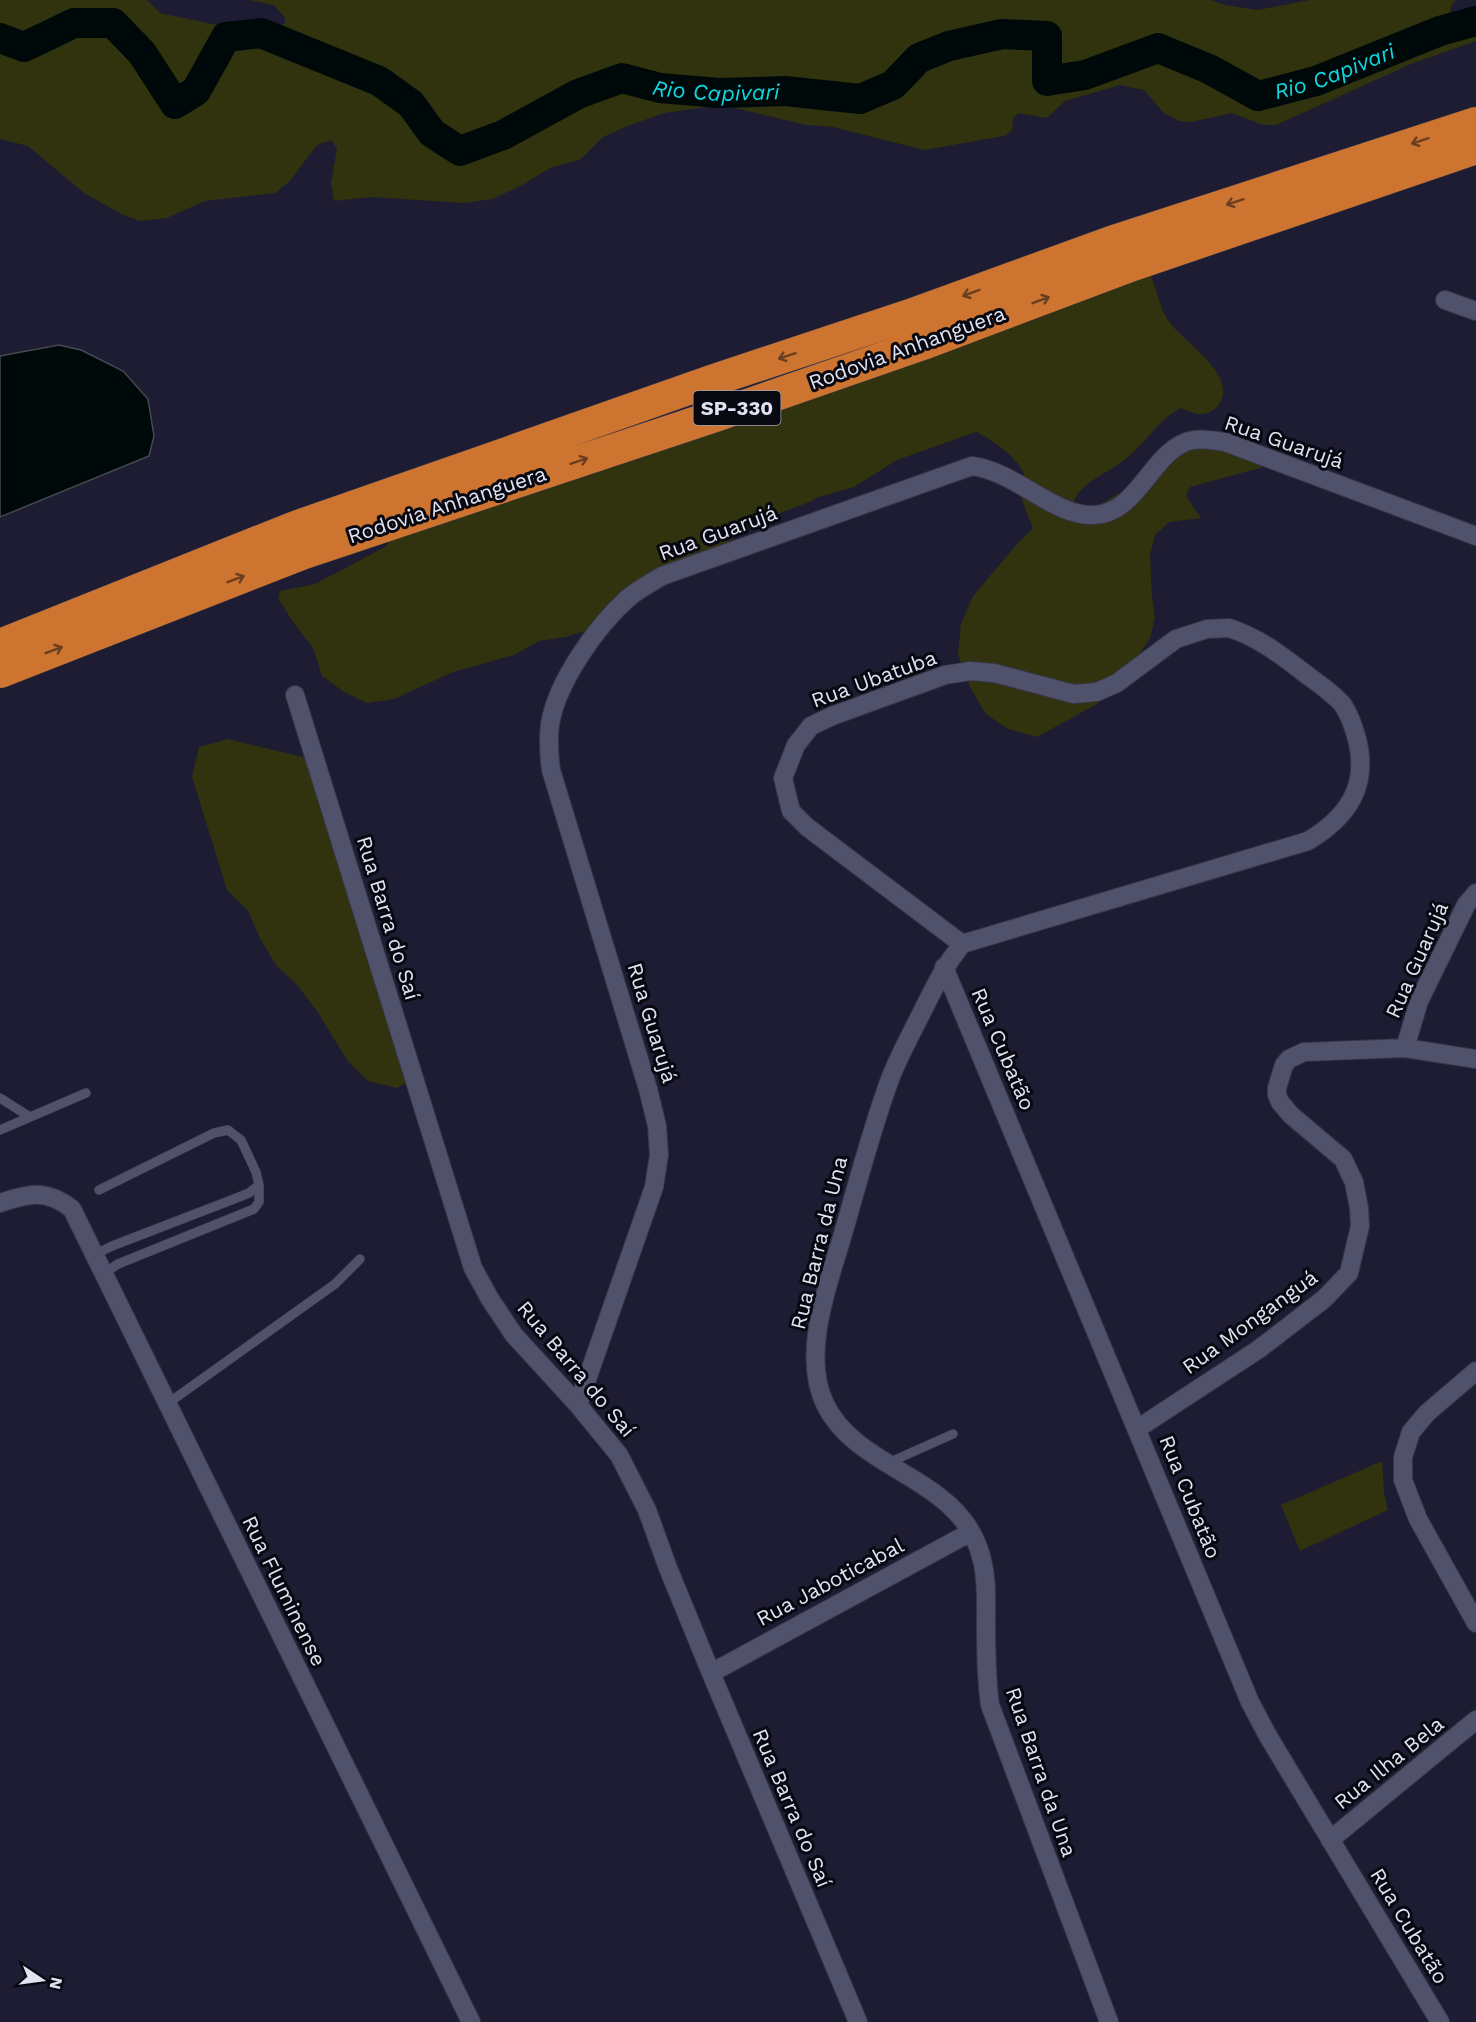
<svg xmlns="http://www.w3.org/2000/svg" width="1476" height="2022" viewBox="0 0 1476 2022" font-family="'Work Sans',sans-serif">
	<style>
		.green { fill: #30330d }
		.water { fill: #00090a; stroke: #444a50; stroke-width: 1.5 }
		.lines { fill: none; stroke-linecap: round; stroke-linejoin: round }
		.river { stroke: #00090a; stroke-width: 30 }
		.lane-casing { stroke: #373649; stroke-width: 10 }
		.street-casing { stroke: #373649; stroke-width: 20 }
		.highway-casing { stroke: #373649; stroke-width: 33 }
		.lane { stroke: #50516b; stroke-width: 9 }
		.street { stroke: #50516b; stroke-width: 18 }
		.highway { stroke: #cc7430; stroke-width: 32 }
		.oneway { stroke: #6a3e20 }
		.labels { text-anchor: middle; stroke-width: 6; stroke-linejoin: round; paint-order: stroke }
		.shield { fill: #080811; stroke: #a0a1ae; stroke-width: 1.5 }
		.shield-label { font-size: 20px; font-weight: bold; fill: #e1e2f2 }
		.street-label { font-size: 21px; fill: #e1e2f2; stroke: #080811 }
		.water-label { font-size: 22px; font-style: italic; fill: #0fd8e1; stroke: #080811 }
	</style>
	<rect width="100%" height="100%" fill="#1d1c32"/>
	<path class="green" d="M0,0H147L160,13L236,29H272L285,23V18L274,5L249,0H1211L1225,5L1258,10L1310,0H1456L1451,6L1450,19L1458,22L1476,17V41L1411,64L1276,125H1263L1232,113L1191,122L1179,121L1164,113L1144,90L1120,85L1065,101L1047,118L1018,113L1013,119L1012,131L1004,136L924,150L833,127L806,125L722,105L664,113L628,126L603,137L581,159L550,168L524,184L493,199L464,203L371,197L334,201L331,184L337,148L331,140L317,145L289,182L275,193L205,201L167,218L140,221L123,215L84,193L28,146L0,139Z
		M1150,274C1156,288 1159,304 1166,317C1179,340 1235,371 1221,401C1218,407 1213,411 1207,413C1197,416 1190,412 1181,408C1157,420 1145,445 1123,461C1106,474 1083,481 1074,501L1077,511L1087,512L1123,491L1148,464L1194,441L1267,466L1190,487L1186,496L1201,518L1169,522L1155,535L1150,555L1152,596L1155,617L1150,639L1118,683L1097,704L1037,737L1008,729L986,714L971,689L958,655L961,624L973,596L1017,544L1033,528C1029,517 1020,501 1021,488C1022,484 1024,479 1024,475C1021,460 989,437 976,432L897,460L854,487L816,498L812,501L762,520L707,555L665,573L594,628L566,637L539,641L514,655L453,672L394,699L367,703L344,692L322,676L313,648L293,622L278,598L280,591L315,584L385,547L393,537Z
		M228,739L314,760L422,1074L397,1088L368,1081L347,1060L317,1011L297,985L276,965L261,940L248,911L227,890L192,777L199,747Z
		M1382,1461L1384,1493L1388,1510L1300,1551L1281,1505Z"/>
	<path class="water" d="M59,345L81,350L123,371L148,399L154,436L149,456L0,517V356Z"/>
	<g class="lines">
		<path class="river" id="s1" d="M0,38L24,47L74,23H113L142,53L175,104L196,91L226,37L261,33L379,81L411,104L432,133L460,151L503,135L578,94L622,78L660,88L719,93L785,91L860,99L893,85L919,58L949,46L1002,34L1047,36V81L1085,75L1158,48L1209,69L1258,96L1316,81L1440,31L1476,21"/>
		<g class="lane-casing">
			<path id="lane" d="M0,1098L30,1117
				M0,1130L86,1093
				M94,1255L112,1246L234,1199L249,1193L259,1185L256,1172L241,1140L228,1130L214,1133L99,1190
				M103,1274L118,1264L254,1209L259,1202V1185
				M167,1404L335,1284L360,1259
				M888,1463L953,1434"/>
		</g>
		<g class="street-casing">
			<path id="street" d="M1445,300L1476,311
				M1229,628C1260,638 1282,656 1307,675C1319,684 1334,694 1343,705C1349,714 1354,728 1357,739C1369,786 1348,817 1308,841L962,944L807,827L791,811L783,778L796,745L811,726L832,716L945,675L970,671L994,673L1074,694L1097,692L1117,683L1176,639L1207,629Z
				M295,695L473,1268L490,1299L514,1335L578,1405L619,1455L647,1510L668,1568L711,1673L858,2022
				M962,944C943,968 933,990 919,1018C909,1038 898,1058 890,1079C872,1128 859,1178 845,1227C830,1280 800,1352 825,1404C858,1473 963,1476 982,1560C987,1579 986,1600 986,1619C986,1648 986,1676 990,1705L1109,2022
				M944,967L1250,1702L1268,1736L1440,2022
				M1405,1048L1419,1001L1466,905L1476,893
				M0,1203C29,1193 47,1189 72,1209L471,2022
				M1476,1371L1427,1413L1411,1432L1403,1457V1480L1418,1519L1476,1623
				M578,1405L654,1187L659,1155L657,1126L648,1089L551,770C549,755 548,740 550,724C557,682 596,627 627,599C637,590 651,583 662,576L972,466C1015,471 1054,517 1094,515C1139,514 1153,447 1193,440C1204,438 1215,441 1225,442L1476,536
				M1137,1429L1259,1349L1324,1299L1349,1273L1360,1226L1359,1208L1354,1182L1343,1159L1291,1115L1280,1102L1277,1095V1088L1284,1065L1289,1059L1304,1052L1405,1048L1476,1059
				M711,1673L971,1532
				M1330,1840L1476,1720"/>
		</g>
		<g class="highway-casing">
			<path id="highway" d="M0,645L295,527L504,454L711,381L910,315L1111,242L1476,123
				M0,672L304,553L718,415L923,344L1130,266L1476,148"/>
		</g>
		<use href="#lane" class="lane"/>
		<use href="#street" class="street"/>
		<use href="#highway" class="highway"/>
	</g>
	<defs><path id="oneway-shaft" d="M-6 0H5M1.5-3L5.5 0L1.5 3" fill="none" stroke-width="1.6" stroke-linecap="round" stroke-linejoin="round" transform="scale(1.5)"/></defs>
	<g class="oneway">
		<use href="#oneway-shaft" transform="translate(1420 141) rotate(162)"/>
		<use href="#oneway-shaft" transform="translate(1235 202) rotate(162)"/>
		<use href="#oneway-shaft" transform="translate(971 293) rotate(160)"/>
		<use href="#oneway-shaft" transform="translate(1041 300) rotate(-21)"/>
		<use href="#oneway-shaft" transform="translate(787 356) rotate(162)"/>
		<use href="#oneway-shaft" transform="translate(579 461) rotate(-18)"/>
		<use href="#oneway-shaft" transform="translate(236 579) rotate(-21)"/>
		<use href="#oneway-shaft" transform="translate(54 650) rotate(-21)"/>
	</g>
	<g class="labels">
		<rect class="shield" x="693.5" y="391" width="87" height="34" rx="4.5"/>
		<g class="shield-label">
			<text x="737" y="415">SP-330</text>
		</g>
		<g class="street-label">
			<text transform="translate(907 348) rotate(-20)" y="7">Rodovia Anhanguera</text>
			<text transform="translate(1284 442) rotate(19)" y="7">Rua Guarujá</text>
			<text transform="translate(447 505) rotate(-18)" y="7">Rodovia Anhanguera</text>
			<text transform="translate(718 533) rotate(-20)" y="7">Rua Guarujá</text>
			<text transform="translate(874 679) rotate(-20)" y="7">Rua Ubatuba</text>
			<text transform="translate(388 918) rotate(73)" y="7">Rua Barra do Saí</text>
			<text transform="translate(1417 960) rotate(-66)" y="7">Rua Guarujá</text>
			<text transform="translate(652 1023) rotate(73)" y="7">Rua Guarujá</text>
			<text transform="translate(1003 1049) rotate(67)" y="7">Rua Cubatão</text>
			<text transform="translate(819 1243) rotate(-76)" y="7">Rua Barra da Una</text>
			<text transform="translate(1250 1322) rotate(-36)" y="7">Rua Monganguá</text>
			<text transform="translate(576 1369) rotate(50)" y="7">Rua Barra do Saí</text>
			<text transform="translate(1190 1497) rotate(68)" y="7">Rua Cubatão</text>
			<text transform="translate(830 1582) rotate(-28)" y="7">Rua Jaboticabal</text>
			<text transform="translate(284 1591) rotate(64)" y="7">Rua Fluminense</text>
			<text transform="translate(1389 1763) rotate(-39)" y="7">Rua Ilha Bela</text>
			<text transform="translate(1041 1772) rotate(71)" y="7">Rua Barra da Una</text>
			<text transform="translate(792 1808) rotate(67)" y="7">Rua Barra do Saí</text>
			<text transform="translate(1409 1926) rotate(59)" y="7">Rua Cubatão</text>
		</g>
		<g class="water-label">
			<text dy="8" stroke="none"><textPath href="#s1" startOffset="1556">Rio Capivari</textPath></text>
			<text dy="8" stroke="none"><textPath href="#s1" startOffset="854">Rio Capivari</textPath></text>
		</g>
	</g>
	<g transform="translate(42 1980) rotate(103)" stroke="#080811" stroke-width="4.5" paint-order="stroke">
	<path d="M0-4.5L10 22L0 15L-10 22Z" fill="#e1e2f2"/>
	<text y="-9" font-size="16" font-weight="bold" text-anchor="middle" fill="#e1e2f2">N</text>
	</g>
</svg>
